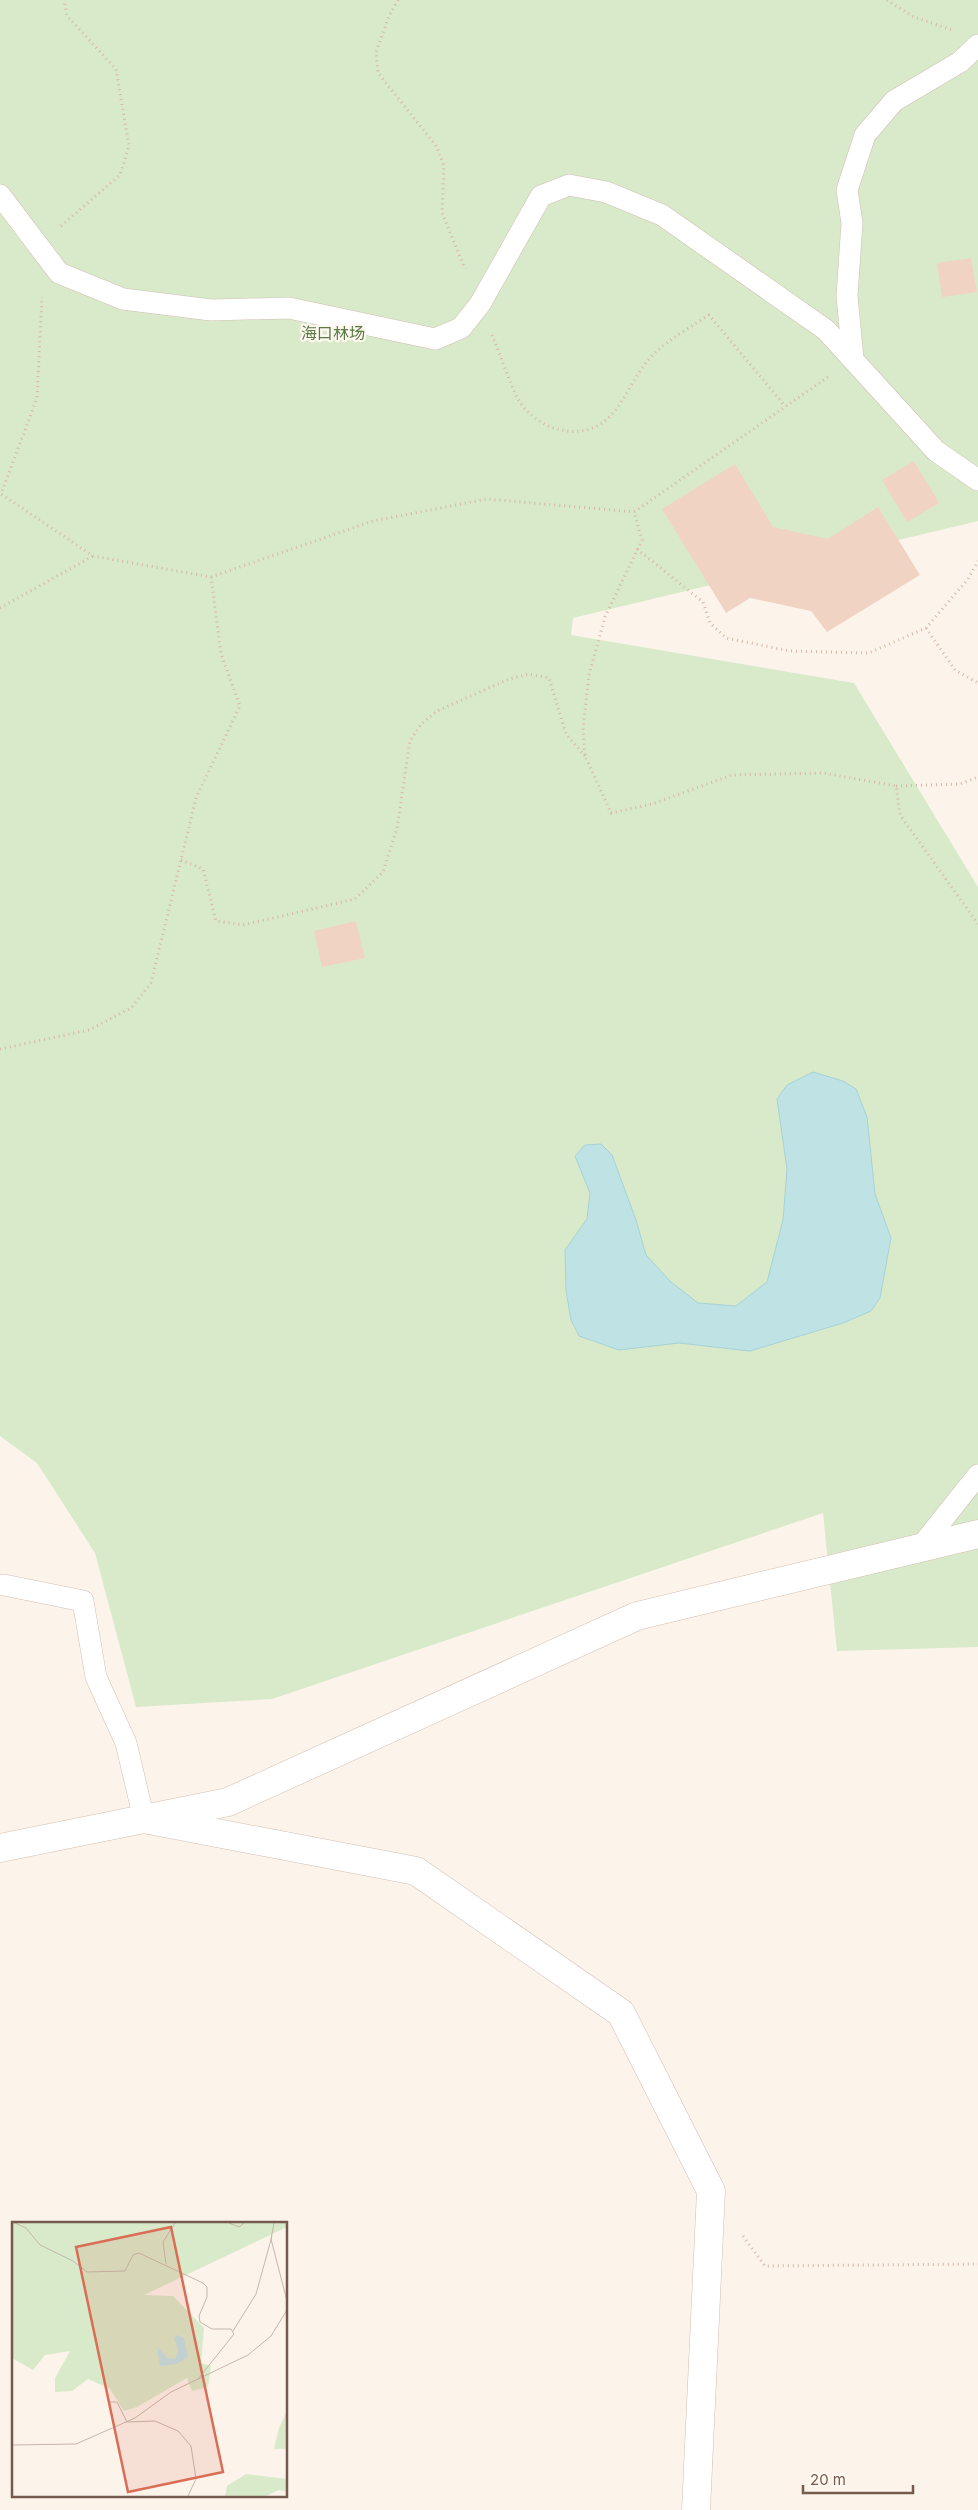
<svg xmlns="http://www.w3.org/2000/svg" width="978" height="2510" viewBox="0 0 978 2510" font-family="Inter,'Noto Sans SC',sans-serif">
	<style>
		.green { fill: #d8eac9 }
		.water { fill: #bfe2e5; stroke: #a6d2d7 }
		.building { fill: #f0d3c3 }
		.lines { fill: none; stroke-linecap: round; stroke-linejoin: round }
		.lane-casing { stroke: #d0beb3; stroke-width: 22 }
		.street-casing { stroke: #d0beb3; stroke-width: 29 }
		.secondary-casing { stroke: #d3beb0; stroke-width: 29 }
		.path { stroke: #d6b6a6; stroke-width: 3; stroke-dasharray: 1 4; stroke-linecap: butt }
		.lane { stroke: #fff; stroke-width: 21 }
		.street { stroke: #fff; stroke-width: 28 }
		.secondary { stroke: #fff; stroke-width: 28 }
		.labels { text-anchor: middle; stroke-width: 4.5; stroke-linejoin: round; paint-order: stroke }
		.park-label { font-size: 16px; fill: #597b46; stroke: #fef8f1 }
		.inset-road { fill: none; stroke: #c6b6ac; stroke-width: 1 }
		.view { fill: #da6d56; fill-opacity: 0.15; stroke: #da6d56; stroke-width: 2.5 }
		.inset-edge { fill: none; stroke: #765a4e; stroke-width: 2.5 }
	</style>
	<rect width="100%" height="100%" fill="#fcf4eb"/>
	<path class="green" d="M0,0H978V521L573,618L571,635L854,683L978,887V1647L837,1651L823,1513L272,1699L136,1707L95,1553L37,1463L0,1436Z"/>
	<path class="water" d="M813,1072L843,1081L856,1089L867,1117L875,1194L891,1238L880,1298L871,1311L843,1323L750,1351L679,1343L619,1350L579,1336L571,1320L566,1291L565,1250L587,1219L590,1193L575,1156L585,1145L601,1144L612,1155L636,1220L646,1255L671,1282L698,1303L736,1306L767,1282L783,1220L787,1169L777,1099L787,1085Z"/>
	<path class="building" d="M971,258L977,292L942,297L937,263Z
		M914,461L939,503L907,522L882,480Z
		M735,464L773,527L828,539L878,507L920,575L827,632L811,611L750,598L726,613L662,509Z
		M356,921L365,958L322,967L314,931Z"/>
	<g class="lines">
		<g class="lane-casing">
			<path id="lane" d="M0,195L59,273L123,299L211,310L289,308L435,339L461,328L480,304L541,196L569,185L606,192L662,215L826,330L936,451L978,480
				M853,359L847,296L852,223L847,190L865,135L894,101L960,62L978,45
				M919,1549L978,1475
				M4,1585L83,1601L96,1677L126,1743L144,1819"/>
		</g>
		<g class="street-casing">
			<path id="street" d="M144,1819L416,1871L621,2013L711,2191L696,2510"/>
		</g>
		<g class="secondary-casing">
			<path id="secondary" d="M0,1848L228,1802L637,1616L978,1534"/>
		</g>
		<path class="path" d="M398,0L389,16L376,52L378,73L437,147L444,166L442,213L465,269
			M887,0L914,17L952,30
			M61,226L120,175L129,146L116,69L67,16L64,0
			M492,335C501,356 508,379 518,399C535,429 579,443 606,420C626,403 636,369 656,352C671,338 691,327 709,315L785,406
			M828,377L634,512L642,540L605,617L589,675L583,728L585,756L611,813L652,804L732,775L823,773L896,786L900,815L978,924
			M637,549L703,602L710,623L726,638L790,651L869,653L926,628L968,579L978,561
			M211,577L373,521L487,499L634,512
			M0,608L93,556
			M926,628L955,670L978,683
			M896,786L960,784L978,777
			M181,860L203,869L216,921L243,925L355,899L383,872L397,828L410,741L421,724L437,711L509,679L529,674L549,678L566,734L585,756
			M0,1049L89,1030L131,1008L151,983L196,798L240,706L221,654L211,577L93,556L1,494L37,398L42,297
			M743,2236L765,2266L978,2264"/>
		<use href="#lane" class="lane"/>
		<use href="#street" class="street"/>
		<use href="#secondary" class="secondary"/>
	</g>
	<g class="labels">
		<g class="park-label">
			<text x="333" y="339">海口林场</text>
		</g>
	</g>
	<g transform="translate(12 2222)">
		<rect width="275" height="275" fill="#fcf4eb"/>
		<path d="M0,1H275V5L132,73L161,74L192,106L189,141L199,144L196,165L180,169L175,156L125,185L112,189L98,167L76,157L60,169L43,170V156L58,129L33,133L21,148L0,136ZM275,189V227H262L267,206ZM234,252L275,257V270L267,268L254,274H213L215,264Z" fill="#d8eac9"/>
		<path d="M165,113L172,116L176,135L165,142L148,144L145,125L156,136L163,137L166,128L162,116Z" fill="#bfe2e5"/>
		<path class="inset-road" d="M3,1L14,6L28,23L61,39L75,50L113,49L121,33L127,31L191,61L195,65V75L187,94L188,100L200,107H219L222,112L186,157M217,1L227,5L232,1M262,1L259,17L275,79M154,42L151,20L163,1M221,109L244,72L260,14M97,180H105L115,200L143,199L166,209L179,224L184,257L176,274M0,223L64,222L123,196L159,170L236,133L259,114L275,88"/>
		<path class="view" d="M159,5L211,250L116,270L64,25Z"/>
		<rect width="275" height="275" class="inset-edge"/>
	</g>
	<path d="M803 2485v8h110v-8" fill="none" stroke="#765a4e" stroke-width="2.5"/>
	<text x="810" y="2485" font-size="15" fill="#765a4e" stroke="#fef8f1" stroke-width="4" paint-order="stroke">20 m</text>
</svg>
